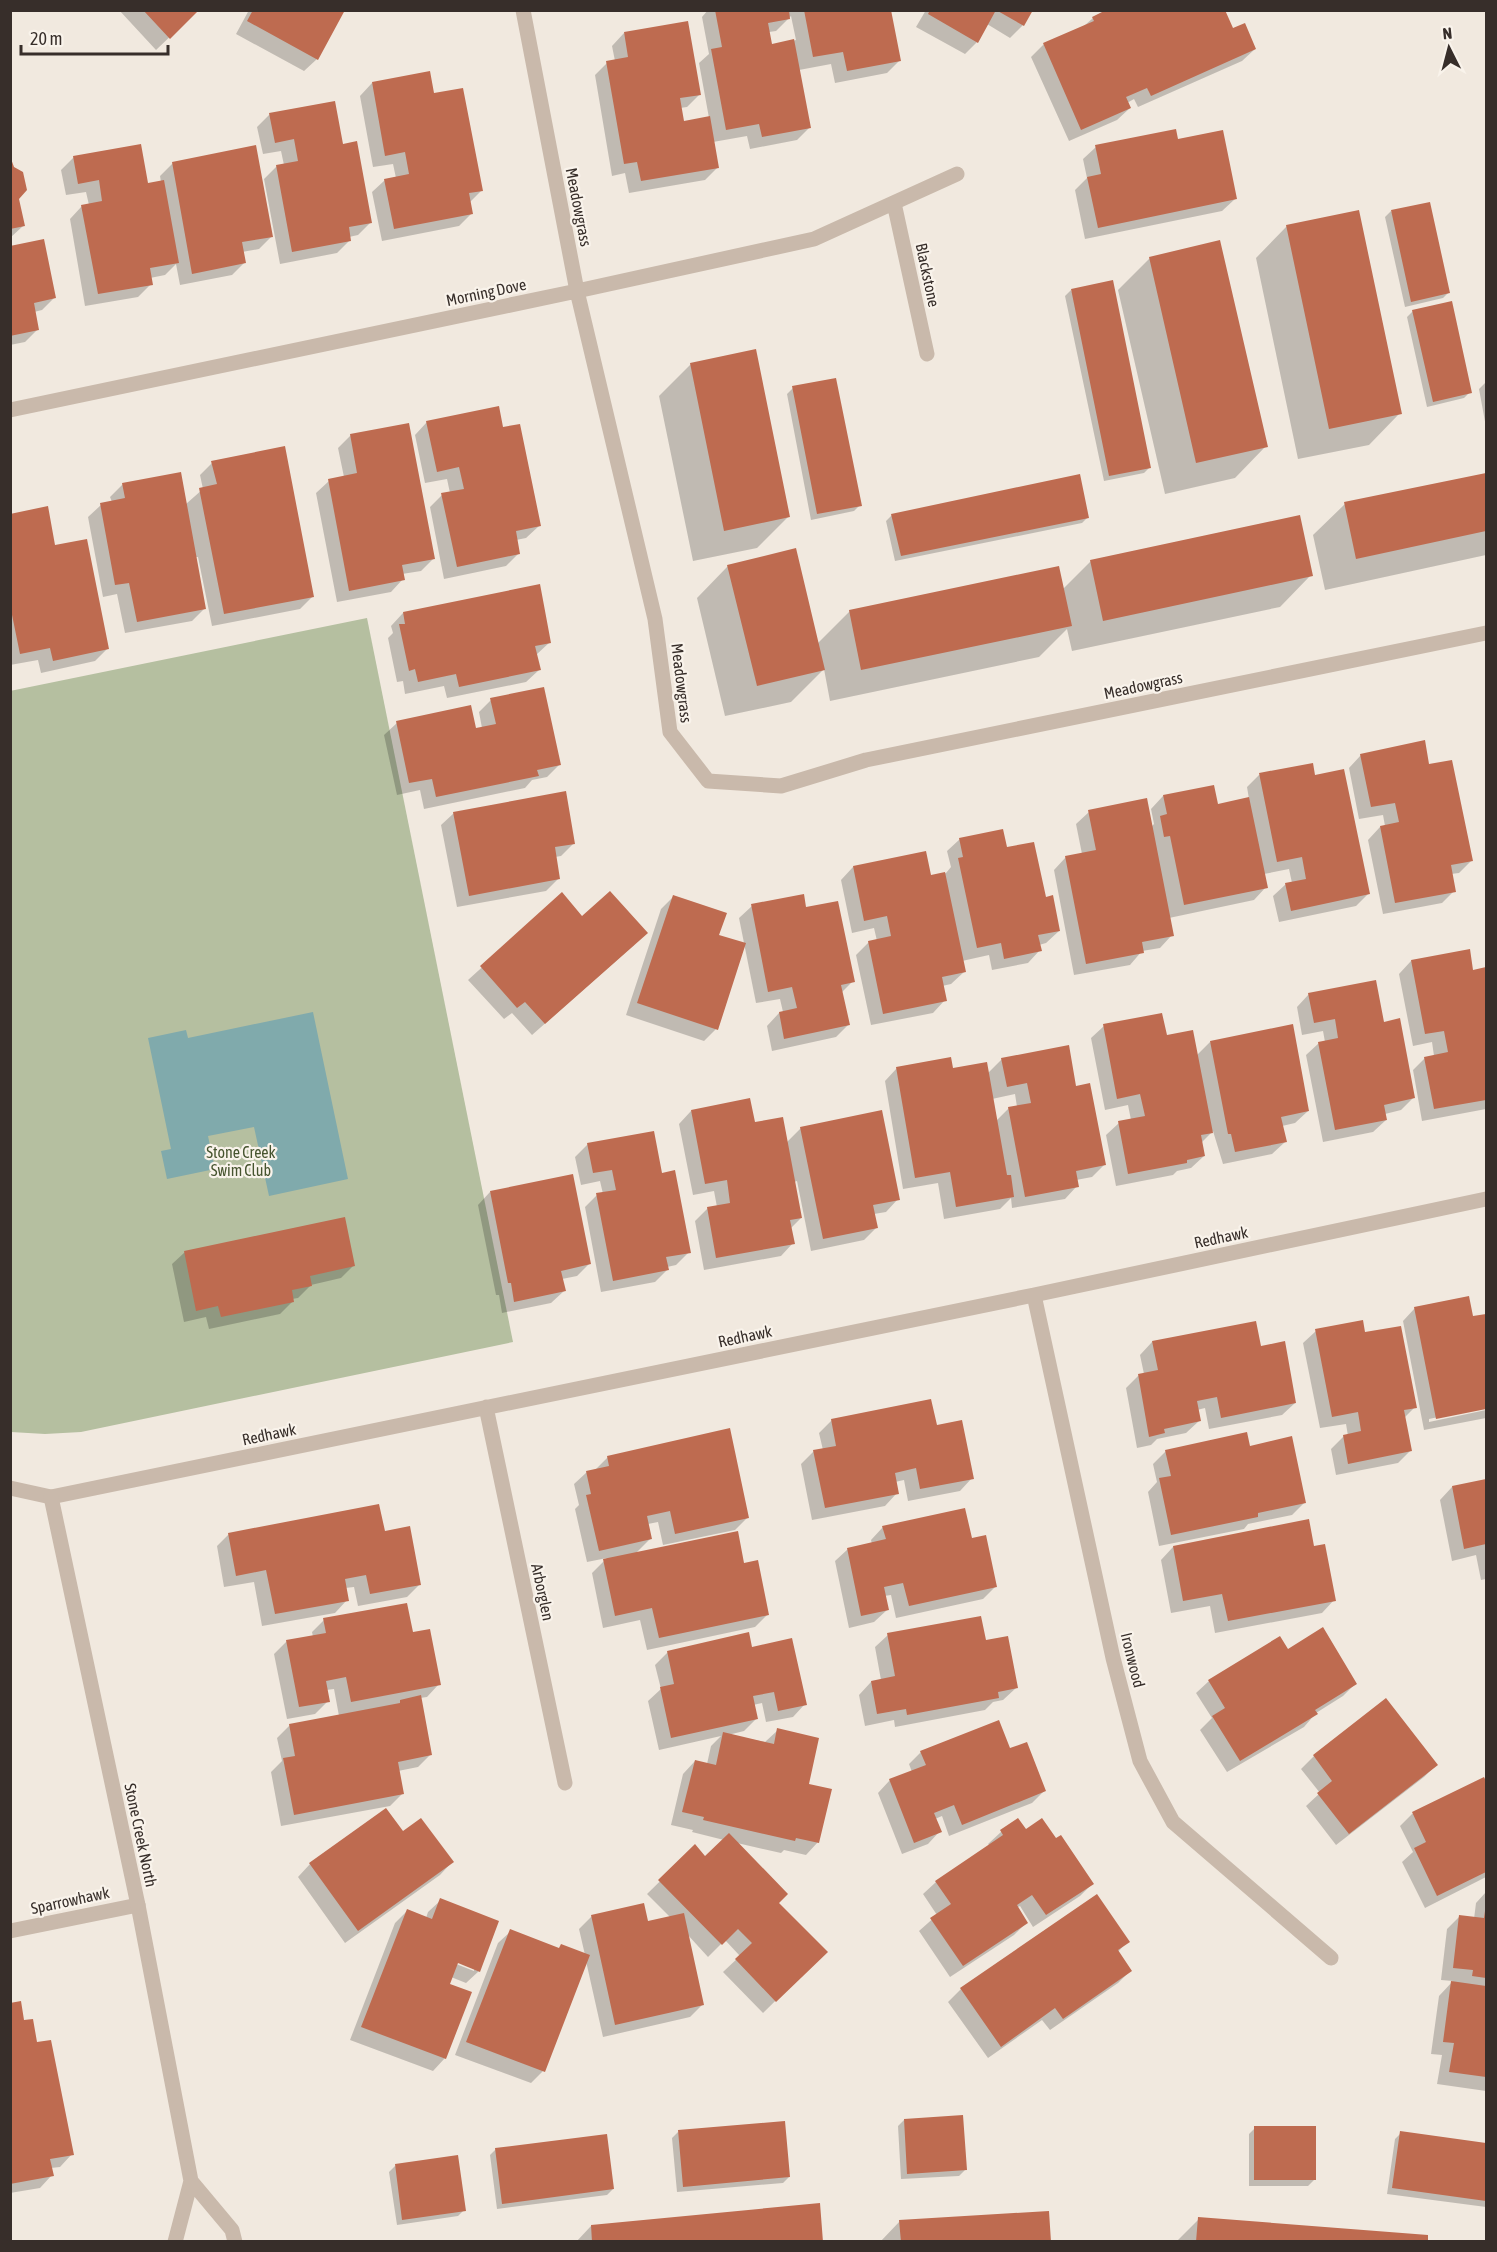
<svg xmlns="http://www.w3.org/2000/svg" width="1497" height="2252" viewBox="0 0 1497 2252" font-family="'Asap Condensed',sans-serif">
	<style>
		.green { fill: #b5bfa0 }
		.water { fill: #80aaac }
		.shadow { fill: #0003; fill-rule: evenodd }
		.building { fill: #be6b50 }
		.lines { fill: none; stroke-linecap: round; stroke-linejoin: round }
		.minor { stroke: #c9b9ab; stroke-width: 15 }
		.tertiary { stroke: #c9b9ab; stroke-width: 15 }
		.labels { text-anchor: middle; stroke-width: 4.5; stroke-linejoin: round; paint-order: stroke }
		.street-label { font-size: 16px; fill: #372e2a; stroke: #f9f3eb }
		.park-label { font-size: 16px; fill: #46542f; stroke: #f9f3eb }
	</style>
	<rect width="100%" height="100%" fill="#f1e9df"/>
	<path class="green" d="M367,618L513,1342L81,1432L45,1434L11,1432L10,691Z"/>
	<path class="water" d="M313,1012L348,1179L269,1196L254,1127L208,1136L215,1169L167,1179L161,1151L171,1149L148,1038L186,1030L188,1038Z"/>
	<path class="shadow" d="M119,10H198L156,50Z
		M249,10H343L317,59L304,71L236,34Z
		M708,10H890L900,60L887,73L835,83L831,64L799,70L810,127L797,140L750,149L747,136L713,142L718,167L705,180L629,193L625,173L612,176L595,75L607,63L615,61L612,46L624,33L700,94L687,107L680,108L682,123L709,118L699,63L709,54L702,17ZM791,16L796,40L771,46L769,32L776,31Z
		M926,10H1031L1023,25L1010,38L987,24L977,42L965,54L916,27Z
		M1093,18L1232,30L1255,49L1242,61L1138,107L1134,99L1127,103L1130,108L1117,120L1069,141L1031,57L1044,44L1084,26Z
		M372,83L433,95L481,191L469,203L471,214L459,226L382,241L372,192L385,180L396,178L393,164L373,167L360,96Z
		M270,114L342,145L370,223L358,235L349,237L350,240L337,253L280,264L264,179L277,166L284,165L281,151L263,154L257,127Z
		M1176,141L1235,199L1222,211L1085,239L1075,190L1087,178L1083,159L1096,147Z
		M74,157L147,185L161,182L160,176L173,163L272,236L259,249L242,252L244,263L232,275L180,285L176,264L165,275L150,278L151,284L138,297L85,306L70,219L82,206L89,205L86,192L66,195L61,170Z
		M10,158L23,226L10,238Z
		M1391,211L1449,292L1443,298L1405,307L1385,217Z
		M1287,226L1400,413L1369,445L1298,459L1256,258Z
		M10,247L55,297L42,310L34,312L38,329L25,342L10,345Z
		M1150,258L1266,446L1235,478L1165,494L1118,290Z
		M1071,290L1150,467L1144,473L1104,481L1065,296Z
		M1413,311L1470,392L1464,398L1427,407L1407,317Z
		M691,364L788,517L757,548L693,561L659,396Z
		M1486,382V427L1479,389Z
		M793,388L860,505L854,511L811,520L787,394Z
		M427,422L502,429L539,526L526,538L516,540L519,553L506,566L444,579L430,507L442,495L450,493L447,479L425,483L415,435Z
		M351,435L434,558L421,571L402,574L403,579L391,592L337,602L316,493L329,481L344,477L338,448Z
		M212,463L313,596L300,609L212,626L198,557H195L205,608L192,621L125,633L117,594L103,597L88,517L101,505L112,502L110,497L123,484L186,504L203,489L200,475Z
		M1486,474V555L1325,590L1313,535L1345,504Z
		M10,515L54,547L107,649L95,661L41,673L38,660L10,665Z
		M892,515L1088,517L1082,523L895,561L886,521Z
		M1091,561L1311,575L1280,607L1072,651L1067,629L1039,657L830,701L824,669L791,702L725,716L697,598L728,566L817,644L850,611L1063,589Z
		M403,613L550,642L536,655L539,670L526,682L447,698L444,686L405,694L403,681L397,682L388,638L393,633L391,626Z
		M491,700L559,765L547,777L532,780L525,788L424,809L420,790L397,795L384,735L397,723L474,729L482,728L479,712Z
		M1361,755L1428,765L1471,861L1459,873L1451,874L1454,891L1442,903L1383,914L1368,840L1380,827L1385,826L1383,815L1359,819L1349,768Z
		M1259,775L1314,777L1368,894L1356,906L1279,922L1273,896L1286,884L1292,883L1289,869L1264,874L1266,887L1254,900L1169,918L1172,935L1160,948L1142,951L1130,965L1074,975L1054,870L1066,857L1082,854L1076,824L1089,812L1151,827L1154,824L1151,809L1163,796L1217,806L1249,799L1247,787Z
		M454,813L574,843L561,856L555,857L559,878L546,891L457,907L441,825Z
		M960,839L1006,849L1045,899L1059,931L1046,943L1039,945L1040,950L1028,963L992,970L989,955L962,961L964,972L951,984L942,986L945,1000L933,1013L871,1025L856,955L869,942L877,941L874,928L852,933L841,880L853,867L930,877L946,873L951,867L947,851Z
		M562,895L582,918L634,945L532,1035L512,1013L504,1019L468,980Z
		M674,896L717,936L716,1029L704,1041L626,1015L661,909Z
		M752,906L853,981L841,993L848,1025L836,1037L772,1051L767,1026L779,1013L783,1012L780,999L756,1003L739,918Z
		M1411,961L1472,971L1486,969V1109L1422,1121L1413,1070L1425,1058L1434,1056L1432,1042L1413,1046L1399,974Z
		M1309,994L1383,1023L1413,1098L1401,1110L1385,1114L1386,1120L1373,1132L1323,1142L1306,1055L1319,1043L1325,1042L1323,1031L1302,1035L1297,1007Z
		M1104,1026L1166,1037L1196,1056L1210,1042L1308,1111L1295,1123L1282,1126L1285,1142L1272,1154L1223,1164L1213,1131L1201,1143L1204,1156L1191,1168L1177,1171L1173,1175L1116,1186L1106,1135L1119,1123L1131,1120L1128,1105L1105,1110L1091,1038Z
		M1002,1059L1075,1088L1104,1165L1092,1177L1076,1180L1077,1186L1065,1199L1012,1208L1011,1198L1000,1209L944,1219L938,1183L903,1189L885,1081L897,1068L988,1073ZM1015,1094L1017,1107L1009,1108L996,1121L992,1099Z
		M691,1111L753,1124L786,1143L801,1128L898,1199L886,1212L874,1214L876,1228L864,1240L811,1251L797,1181L794,1182L801,1218L790,1229L793,1243L781,1256L704,1270L695,1221L708,1208L717,1207L714,1191L693,1195L679,1124Z
		M588,1144L660,1174L689,1252L676,1265L667,1267L668,1269L655,1282L601,1292L585,1207L597,1195L603,1194L600,1181L581,1185L575,1157Z
		M490,1192L589,1264L577,1276L562,1279L564,1291L551,1303L502,1313L499,1295H496L478,1205Z
		M185,1252L353,1266L341,1278L311,1285L298,1298L292,1299L293,1301L280,1314L209,1329L206,1317L184,1322L172,1264Z
		M1415,1308L1472,1318L1486,1315V1407L1429,1419V1422L1486,1410V1418L1424,1430L1403,1321Z
		M1316,1331L1363,1334L1415,1407L1404,1418L1410,1451L1398,1463L1336,1475L1331,1449L1344,1436H1348L1346,1424L1320,1428L1303,1343Z
		M1152,1342L1260,1347L1295,1403L1282,1415L1209,1429L1205,1408L1197,1410L1199,1421L1186,1433L1157,1439L1151,1445L1137,1448L1126,1388L1138,1376L1144,1374L1140,1355Z
		M832,1420L936,1427L972,1478L960,1491L908,1501L904,1480L895,1482L897,1493L885,1506L812,1520L801,1464L814,1451L823,1450L819,1433Z
		M1249,1447L1304,1503L1292,1515L1248,1524L1244,1529L1159,1546L1148,1492L1157,1482L1153,1464L1166,1451Z
		M608,1457L748,1517L735,1530L663,1545L658,1522L648,1524L651,1538L635,1554L743,1565L767,1615L755,1627L647,1650L640,1620L603,1628L592,1573L607,1558L587,1562L575,1509L579,1505L574,1484L587,1472L595,1470Z
		M1486,1480V1579L1481,1580L1476,1555L1452,1561L1440,1500L1452,1487Z
		M883,1527L971,1540L995,1587L983,1599L896,1618L891,1595L884,1596L887,1610L874,1622L849,1628L835,1561L848,1549L872,1544L871,1540Z
		M383,1533L419,1585L407,1597L358,1606L354,1587L345,1588L347,1600L335,1613L262,1626L254,1582L224,1587L217,1546L229,1534Z
		M1173,1547L1313,1548L1334,1600L1322,1613L1215,1633L1210,1606L1171,1613L1161,1560Z
		M324,1620L412,1634L439,1684L427,1697L420,1698L430,1755L418,1767L398,1771L402,1794L390,1806L281,1826L271,1772L282,1761L277,1738L290,1725L339,1716L334,1689L326,1690L328,1701L315,1714L287,1719L274,1654L287,1641L313,1637L312,1632Z
		M888,1635L985,1642L1016,1688L1003,1700L993,1702L985,1710L895,1727L894,1720L865,1726L859,1695L871,1682L881,1680L875,1647Z
		M751,1648L805,1704L793,1717L766,1722L762,1703L753,1705L756,1719L744,1731L728,1735L765,1742L778,1730L807,1786L818,1842L806,1855L784,1850L781,1853L737,1843L777,1903L825,1952L763,2013L723,1972L740,1956L725,1940L708,1957L687,1934L702,2005L690,2017L603,2037L586,1961L543,2071L531,2083L455,2055L498,1943L511,1931L558,1949L585,1955L579,1929L592,1916L646,1923L671,1918L647,1894L695,1847L705,1858L724,1840L692,1832L693,1830L671,1825L683,1774L695,1761L707,1764L711,1746L721,1736L659,1750L648,1701L661,1689L655,1665L668,1652Z
		M1287,1651L1355,1684L1343,1696L1316,1713L1304,1727L1227,1772L1200,1730L1212,1718L1196,1693L1209,1681Z
		M1386,1700L1436,1765L1424,1777L1336,1845L1306,1806L1320,1793L1301,1769L1314,1756Z
		M1009,1750L1044,1791L1032,1803L949,1836L942,1816L935,1819L940,1831L928,1844L902,1854L878,1793L890,1780L912,1772L909,1764L921,1752Z
		M1484,1779L1486,1785V1877L1425,1908L1402,1862L1413,1852L1400,1826L1412,1814Z
		M1018,1820L1025,1831L1056,1841L1092,1884L1080,1896L1033,1927L1020,1906L1016,1908L1026,1923L1014,1935L950,1977L919,1931L937,1915L923,1894L936,1882L990,1846L988,1844L1001,1832Z
		M403,1833L452,1862L440,1875L345,1943L298,1877L310,1864Z
		M1486,1892V2091L1437,2084L1442,2055L1431,2054L1439,1996L1453,1981L1441,1980L1447,1929L1459,1917L1474,1919L1476,1903Z
		M1096,1896L1128,1941L1117,1953L1130,1971L1118,1983L1050,2030L1042,2020L988,2058L948,2002L961,1989Z
		M441,1900L479,1971L466,1983L451,1977L448,1985L445,2058L433,2071L350,2040L395,1923L407,1911L426,1918L428,1912ZM452,1959L474,1968V1971L451,1962Z
		M10,2005L36,2044L72,2154L60,2167L51,2168L52,2175L40,2188L10,2193Z
		M904,2120L965,2170L959,2176L901,2179L898,2126Z
		M1255,2128L1314,2180L1308,2186H1249V2134Z
		M678,2132L789,2177L783,2183L677,2192L672,2138Z
		M1401,2133L1486,2145V2207L1387,2194L1395,2139Z
		M496,2149L613,2189L607,2195L497,2209L490,2155Z
		M395,2166L464,2210L458,2216L397,2225L389,2172Z
		M1199,2219L1426,2242H1176Z
		M900,2221L1050,2242H880Z
		M591,2226L822,2242H576Z"/>
	<path class="building" d="M143,10H199L170,39Z
		M253,10H345L318,60L247,21Z
		M715,10H789L790,19L768,23L772,44L794,39L811,128L762,137L759,124L726,130L711,49L722,47Z
		M804,10H891L901,61L847,71L843,52L813,57Z
		M930,10H996L978,43L928,14Z
		M996,10H1033L1024,26Z
		M1106,10H1225L1233,28L1245,23L1256,49L1151,96L1147,88L1126,97L1131,108L1081,130L1043,43L1094,21L1092,17Z
		M688,21L701,95L680,98L684,121L710,116L719,168L641,181L637,162L624,164L606,61L628,57L624,32Z
		M430,71L434,93L463,88L483,191L469,193L473,214L394,229L384,179L409,174L405,152L385,156L372,82Z
		M335,101L343,144L357,141L372,223L349,227L351,241L292,252L276,165L298,161L294,139L275,143L269,113Z
		M1176,129L1178,139L1223,130L1237,199L1098,228L1087,177L1101,174L1095,145Z
		M141,144L148,183L164,180L179,263L150,268L153,285L98,294L81,205L102,201L99,180L78,184L73,156Z
		M256,145L273,237L242,242L246,263L192,274L172,162Z
		M10,156L14,167L23,172L27,190L19,199L25,226L10,229Z
		M1430,202L1450,293L1411,302L1391,210Z
		M1359,210L1402,414L1329,429L1286,225Z
		M44,239L56,298L34,303L39,330L10,336V246Z
		M1220,240L1268,447L1196,463L1149,257Z
		M1113,280L1151,468L1109,476L1071,289Z
		M1452,301L1472,393L1433,402L1412,310Z
		M756,349L790,517L724,531L690,363Z
		M836,378L862,506L817,514L792,386Z
		M499,406L503,427L520,424L541,526L516,531L520,554L457,567L441,493L464,489L459,467L437,472L426,421Z
		M409,423L435,559L402,565L405,580L349,591L328,479L357,473L350,434Z
		M285,446L314,597L224,614L199,488L217,484L211,461Z
		M181,472L206,609L137,622L129,583L115,585L100,503L125,498L122,483Z
		M1486,473V531L1356,559L1344,502Z
		M1080,474L1089,518L901,556L891,514Z
		M48,506L55,545L87,539L109,649L53,661L50,648L20,654L10,605V514Z
		M1300,515L1313,576L1103,621L1090,560Z
		M796,548L825,670L757,686L727,565Z
		M1059,566L1072,626L861,670L849,610Z
		M540,584L551,643L535,646L541,670L459,687L456,674L418,682L415,669L409,671L399,624H405L403,612Z
		M544,687L561,765L537,770L539,776L436,797L432,779L409,783L396,721L471,705L476,728L496,724L490,698Z
		M1425,740L1429,764L1452,760L1473,861L1451,865L1456,892L1395,903L1380,826L1399,822L1395,803L1371,807L1360,754Z
		M1313,763L1315,775L1344,769L1370,894L1291,911L1285,883L1306,879L1302,857L1277,862L1259,773Z
		M1214,785L1218,804L1249,797L1268,888L1184,905L1170,836L1164,837L1160,816L1167,814L1163,795Z
		M566,791L575,844L555,847L560,879L469,896L453,812Z
		M1147,798L1174,936L1142,942L1144,953L1086,964L1065,856L1096,850L1088,810Z
		M1003,829L1007,847L1034,842L1046,897L1053,895L1060,931L1038,935L1042,951L1004,959L1001,943L977,948L958,858L963,857L959,838Z
		M926,851L931,875L945,872L966,972L942,977L947,1001L883,1014L868,941L891,936L887,916L864,921L853,866Z
		M610,891L648,933L545,1024L525,1002L517,1008L480,966L562,892L582,916Z
		M804,894L806,907L838,901L855,982L841,985L850,1025L784,1039L779,1012L797,1008L792,987L768,992L751,904Z
		M673,895L727,913L719,935L746,943L718,1030L637,1003Z
		M1470,949L1473,970L1486,967V1100L1434,1109L1424,1057L1448,1052L1444,1031L1425,1034L1411,960Z
		M1376,980L1384,1022L1400,1018L1415,1098L1384,1105L1387,1120L1335,1130L1318,1042L1338,1038L1335,1019L1314,1023L1308,993Z
		M1162,1013L1167,1035L1193,1030L1213,1133L1201,1135L1205,1156L1187,1160V1163L1128,1174L1118,1121L1145,1116L1140,1094L1117,1099L1103,1024Z
		M1293,1024L1309,1111L1281,1117L1287,1142L1235,1152L1231,1134H1228L1210,1041Z
		M1069,1045L1076,1086L1090,1083L1106,1165L1076,1171L1079,1187L1025,1197L1008,1107L1031,1103L1027,1083L1007,1087L1001,1058Z
		M951,1057L953,1068L987,1062L1007,1175H1011L1014,1197L956,1207L950,1172L915,1178L896,1067Z
		M750,1098L755,1122L783,1117L802,1218L790,1220L795,1244L716,1258L707,1207L730,1203L727,1180L705,1184L691,1110Z
		M882,1110L900,1200L873,1205L878,1228L823,1239L800,1127Z
		M654,1131L662,1173L675,1170L691,1253L666,1257L669,1270L613,1281L596,1193L616,1190L612,1170L593,1173L587,1143Z
		M573,1174L591,1264L561,1271L566,1291L514,1302L511,1283H508L490,1191Z
		M345,1217L355,1266L310,1276L312,1286L292,1290L294,1302L221,1317L218,1306L196,1311L184,1251Z
		M1469,1296L1473,1316L1486,1314V1409L1436,1419L1414,1307Z
		M1363,1320L1365,1332L1401,1326L1417,1408L1404,1410L1412,1451L1348,1464L1343,1435L1361,1431L1358,1412L1332,1417L1315,1329Z
		M1256,1321L1261,1346L1285,1341L1296,1403L1221,1418L1217,1397L1197,1401L1201,1421L1164,1429L1165,1433L1149,1437L1138,1374L1158,1370L1152,1341Z
		M931,1399L937,1425L962,1420L974,1479L920,1489L916,1468L895,1473L899,1494L825,1508L813,1450L836,1446L831,1419Z
		M730,1428L749,1518L675,1534L670,1511L647,1516L652,1539L599,1551L586,1495L591,1494L586,1471L609,1466L607,1456Z
		M1247,1432L1250,1446L1292,1436L1306,1503L1258,1513V1517L1171,1535L1159,1478L1171,1476L1165,1450Z
		M1486,1479V1544L1464,1549L1452,1486Z
		M379,1504L385,1531L410,1526L421,1585L370,1594L366,1575L345,1579L349,1601L275,1614L266,1570L236,1576L228,1533Z
		M965,1508L972,1538L986,1535L997,1587L909,1606L903,1583L884,1587L889,1610L861,1616L847,1548L886,1539L882,1526Z
		M1309,1519L1314,1546L1325,1544L1336,1601L1228,1621L1222,1594L1183,1601L1173,1546Z
		M738,1531L744,1563L758,1560L769,1615L659,1638L652,1608L615,1616L603,1559Z
		M407,1603L413,1632L430,1629L441,1685L351,1702L346,1677L326,1681L330,1702L299,1707L286,1640L326,1633L323,1618Z
		M981,1616L986,1640L1008,1636L1018,1688L998,1692L999,1698L907,1715L906,1709L877,1714L871,1681L895,1676L887,1633Z
		M1323,1627L1357,1684L1315,1710L1318,1714L1240,1761L1212,1716L1225,1708L1208,1680L1280,1636L1288,1649Z
		M749,1632L752,1647L792,1638L807,1705L778,1711L774,1692L753,1696L758,1719L671,1738L660,1687L674,1684L667,1651Z
		M421,1695L432,1755L398,1762L404,1794L294,1815L283,1758L295,1756L289,1724L400,1703V1700Z
		M1386,1698L1438,1765L1349,1834L1317,1793L1332,1781L1313,1755Z
		M999,1720L1010,1748L1027,1742L1046,1791L962,1825L954,1805L934,1813L942,1832L914,1843L889,1779L926,1765L920,1751Z
		M777,1728L819,1738L809,1784L832,1789L819,1843L796,1838L795,1841L703,1820L704,1817L682,1812L695,1760L716,1765L723,1732L774,1744Z
		M1484,1777L1486,1781V1872L1437,1896L1414,1848L1426,1842L1412,1812Z
		M386,1808L403,1831L421,1818L454,1862L358,1931L309,1863Z
		M1018,1818L1026,1829L1042,1818L1056,1838L1061,1835L1094,1884L1046,1915L1032,1895L1017,1905L1028,1923L963,1966L930,1918L951,1904L935,1881L1003,1835L1000,1830Z
		M729,1833L788,1894L779,1903L828,1952L776,2002L735,1959L752,1943L738,1929L722,1945L658,1880L695,1844L705,1856Z
		M1097,1894L1130,1942L1118,1950L1132,1971L1063,2019L1055,2008L1001,2047L960,1988Z
		M440,1898L499,1921L480,1972L458,1963L450,1984L472,1992L446,2059L361,2027L407,1909L432,1919Z
		M644,1903L648,1921L684,1913L704,2005L615,2025L591,1915Z
		M1485,1911H1486V1978L1472,1976L1473,1970L1453,1968L1459,1915L1484,1918Z
		M510,1929L559,1948L561,1944L590,1955L545,2072L466,2042Z
		M1451,1981L1486,1986V2077L1449,2072L1454,2043L1443,2042Z
		M21,2001L24,2020L33,2019L37,2042L51,2040L74,2155L50,2159L54,2176L10,2184V2003Z
		M963,2115L967,2170L907,2174L904,2119Z
		M785,2121L790,2177L683,2187L678,2130Z
		M1254,2126H1316V2180H1254Z
		M1400,2131L1486,2143V2201L1392,2188Z
		M607,2134L614,2189L502,2204L495,2148Z
		M458,2155L466,2211L402,2220L395,2164Z
		M820,2203L823,2242H592L591,2225Z
		M1049,2211L1051,2242H901L899,2220Z
		M1198,2217L1428,2235V2242H1196Z"/>
	<g class="lines">
		<path class="minor" d="M523,10L577,291L655,619L670,732L708,781L781,786L866,760L1486,633
			M894,203L927,354
			M10,410L577,291L814,239L957,174
			M1034,1295L1113,1658L1140,1761L1173,1822L1331,1958
			M486,1407L565,1783
			M10,1488L51,1497L1034,1295L1486,1199
			M10,1931L138,1905"/>
		<path class="tertiary" d="M51,1497L138,1905L191,2181L175,2242
			M191,2181L232,2230L235,2242"/>
	</g>
	<g class="labels">
		<g class="street-label">
			<text transform="translate(579 207) rotate(79)" y="6">Meadowgrass</text>
			<text transform="translate(928 275) rotate(78)" y="6">Blackstone</text>
			<text transform="translate(486 292) rotate(-12)" y="6">Morning Dove</text>
			<text transform="translate(682 683) rotate(83)" y="6">Meadowgrass</text>
			<text transform="translate(1143 685) rotate(-12)" y="6">Meadowgrass</text>
			<text transform="translate(1221 1237) rotate(-12)" y="6">Redhawk</text>
			<text transform="translate(745 1336) rotate(-12)" y="6">Redhawk</text>
			<text transform="translate(269 1434) rotate(-12)" y="6">Redhawk</text>
			<text transform="translate(543 1592) rotate(78)" y="6">Arborglen</text>
			<text transform="translate(1133 1660) rotate(76)" y="6">Ironwood</text>
			<text transform="translate(141 1835) rotate(78)" y="6">Stone Creek North</text>
			<text transform="translate(70 1900) rotate(-12)" y="6">Sparrowhawk</text>
		</g>
		<g class="park-label">
			<text x="241" y="1158">Stone Creek<tspan x="241" dy="18">Swim Club</tspan></text>
		</g>
	</g>
	<rect width="1497" height="2252" fill="none" stroke="#372e2a" stroke-width="24"/>
	<g transform="translate(1449 48) rotate(354)" stroke="#f9f3eb" stroke-width="4.5" paint-order="stroke">
	<path d="M0-4.5L10 22L0 15L-10 22Z" fill="#372e2a"/>
	<text y="-9" font-size="16" font-weight="bold" text-anchor="middle" fill="#372e2a">N</text>
	</g>
	<path d="M21 45v9h147v-9" fill="none" stroke="#372e2a" stroke-width="3"/>
	<text x="30" y="45" font-size="18" fill="#372e2a" stroke="#f9f3eb" stroke-width="4.5" paint-order="stroke">20 m</text>
</svg>
